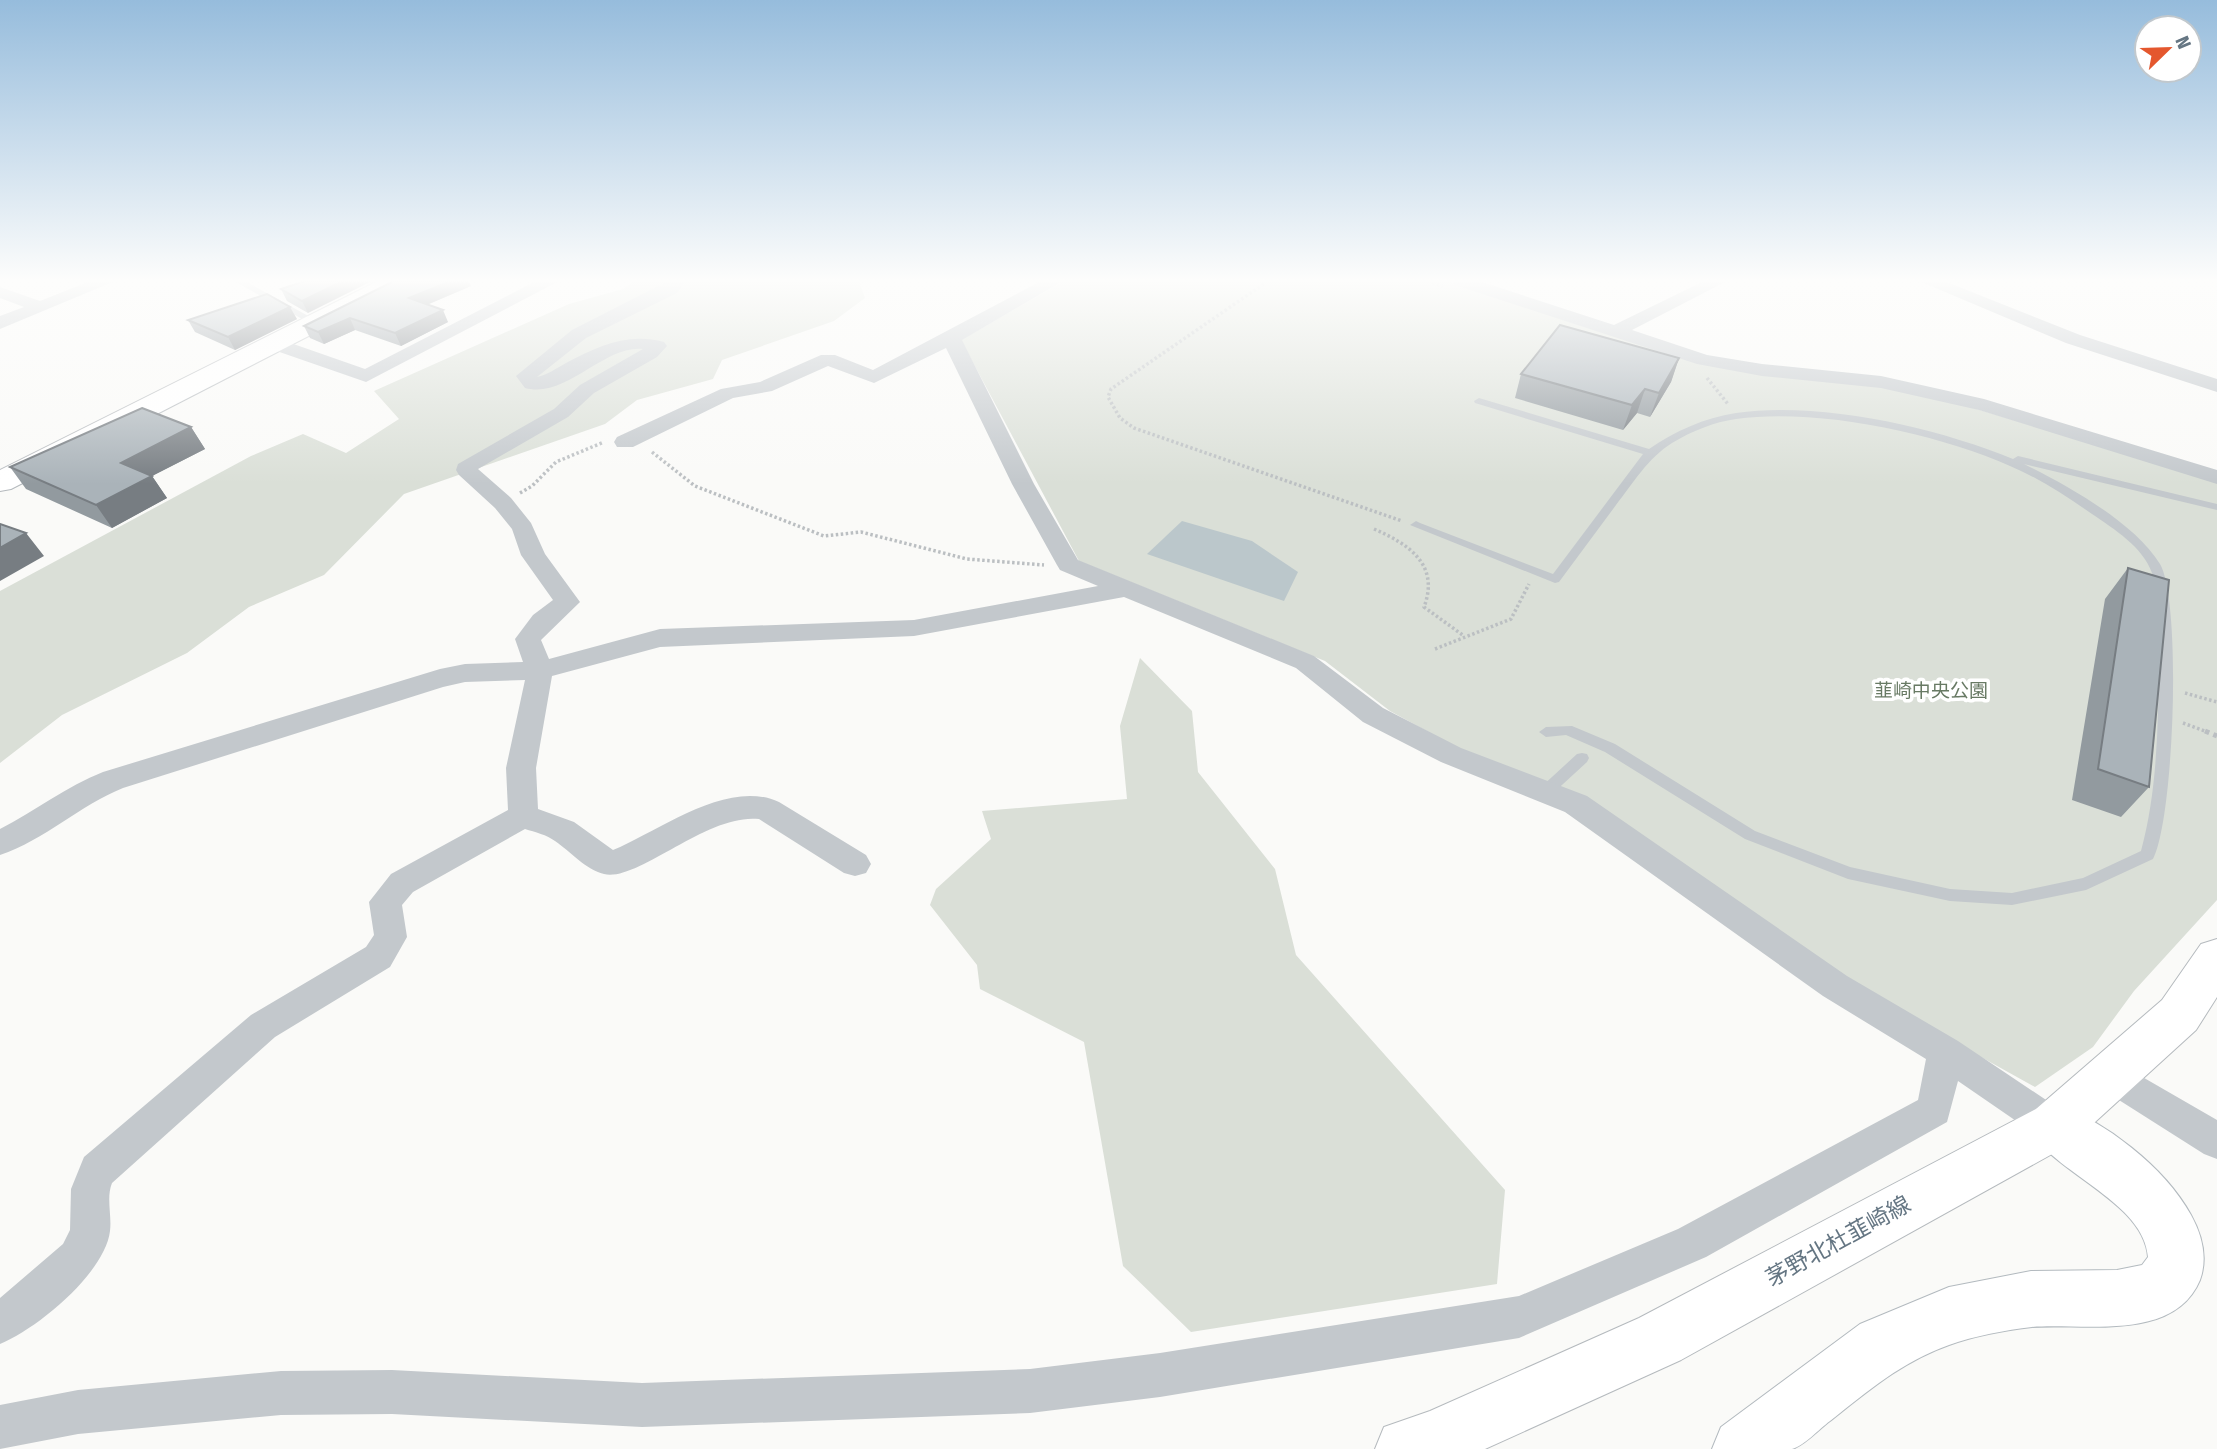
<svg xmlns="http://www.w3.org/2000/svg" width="2217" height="1449" viewBox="0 0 2217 1449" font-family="'Fira Sans Condensed','Noto Sans JP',sans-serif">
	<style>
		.green { fill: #dadfd7 }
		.water { fill: #bbc7cb }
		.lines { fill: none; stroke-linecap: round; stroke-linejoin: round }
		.secondary-casing { stroke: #b3babf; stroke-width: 2 }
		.primary-casing { stroke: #b5babe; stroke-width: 2 }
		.highway-casing { stroke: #b4b9bd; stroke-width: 2 }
		.path-far1 { stroke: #bbbfc2; stroke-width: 3.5; stroke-dasharray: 2.5 2.5; stroke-linecap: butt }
		.path { stroke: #bbbfc2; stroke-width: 5; stroke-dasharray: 4.5 4.5; stroke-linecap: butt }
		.lane { fill: #c3c8cc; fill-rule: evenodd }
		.street { fill: #c3c8cc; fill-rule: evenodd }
		.secondary { fill: #fff; fill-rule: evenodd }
		.primary { fill: #fff; fill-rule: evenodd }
		.highway { fill: #fff; fill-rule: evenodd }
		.wall { fill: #929a9f }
		.shaded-wall { fill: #777d82 }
		.building { fill: #aab3b9; stroke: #777d82; stroke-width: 2 }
		.labels { text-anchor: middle; stroke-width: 7; stroke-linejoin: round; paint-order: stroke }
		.park-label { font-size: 19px; fill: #687a64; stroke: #fff }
		.near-street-label { font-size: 23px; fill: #657683; stroke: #fff }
	</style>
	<rect width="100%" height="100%" fill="#fafaf8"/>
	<path class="green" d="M634,281H859L865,298L834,321L722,360L713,379L637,400L605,424L404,494L324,575L249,607L187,653L62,715L0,763V591L251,456L303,434L346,453L399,419L374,391L569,304L623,289Z
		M1064,281H1448L1682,357L1879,386L1960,404L2217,481V900L2134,991L2093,1047L2035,1087L1873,997L1471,755L1390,711L1325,661L1079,561L961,340Z
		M1140,658L1192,711L1198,772L1275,869L1296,955L1505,1190L1497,1284L1191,1332L1123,1266L1084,1042L980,989L977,965L930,905L936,889L991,839L982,811L1127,799L1120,726Z"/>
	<path class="water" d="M1182,521L1252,541L1298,572L1284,601L1147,554Z"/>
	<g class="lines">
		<g class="secondary-casing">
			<path id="secondary" d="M2054,1102C2105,1122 2164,1166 2191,1215C2202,1235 2208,1258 2200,1280C2174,1342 2085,1323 2032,1327C2006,1330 1974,1336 1949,1345C1903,1361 1868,1391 1830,1421C1819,1429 1804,1446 1792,1449C1771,1449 1735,1449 1712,1449L1721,1427L1860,1324L1949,1287L2031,1271L2117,1270L2142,1265L2148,1257C2144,1200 2049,1172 2028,1126L2036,1109Z"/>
		</g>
		<g class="primary-casing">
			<path id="primary" d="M2217,939V997L2196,1030L2072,1143L1681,1360L1485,1449H1375L1384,1427L1430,1411L1639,1318L2036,1109L2162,1000L2201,944Z"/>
		</g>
		<g class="highway-casing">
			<path id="highway" d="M378,281H409L406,286L11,489L0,491V470Z"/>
		</g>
		<path class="path-far1" d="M1268,281L1111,389L1108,397L1120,418L1134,428L1402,521
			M1427,281L1443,286
			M1707,378L1728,404
			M652,452L695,486L824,536L861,532L967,559L1044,565
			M520,493L532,486L556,462L604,442
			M1374,529C1409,544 1440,565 1424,607L1464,636
			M1435,649L1511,619L1529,584
			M2185,693L2217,702
			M2183,723L2210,733"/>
		<path class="path" d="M2205,731L2217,736"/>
		<path class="lane" d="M234,281H245L321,323L313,325Z
			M1479,398L1649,449C1675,431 1704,418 1736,413C1820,401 1935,427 2013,459L2018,456L2217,504V510L2024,464C2068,486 2134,522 2160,564C2182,602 2174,819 2153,859L2086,890L2012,905L1950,901L1848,879L1745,839L1605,752L1566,735L1546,737L1539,732L1546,727L1572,726L1615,744L1755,831L1850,867L1950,889L2012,893L2083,878L2141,851C2158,788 2158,723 2159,657C2159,630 2161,598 2152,573C2143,547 2114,529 2092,514C2066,496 2039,478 2010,466C1935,433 1818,408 1736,419C1714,422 1692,431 1672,443C1648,458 1633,483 1616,505C1597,531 1578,556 1559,582L1555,583L1410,525L1416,521L1420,523L1553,574L1643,454L1475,403L1474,401Z
			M1582,753L1587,754L1589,758L1587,762L1550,796H1540L1538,792L1540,788L1577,754Z"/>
		<path class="street" d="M90,281H115L0,329V316L24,307L0,298V287L40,301Z
			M536,281H559L366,382L268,348L265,344L268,340H282L365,369Z
			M668,281H686L677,293L586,338L537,377C547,375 557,368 566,363C598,346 628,332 664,342L667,346L657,357L594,393L568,417L478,469L511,498L531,523L545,554L580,602L541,640L549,659L660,629L914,620L1098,586L1060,570L1057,565L1012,484L946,348L874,383L828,366L772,391L733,398L633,447H617L614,442L617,437L721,389L760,382L821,355H835L873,370L1041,281H1063L962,340L1034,484L1078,560L1314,656L1383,708L1461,748L1587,796L1847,976L1958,1041L2067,1114L2073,1126L2067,1138L2054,1144L2041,1138L1958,1081L1947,1122L1706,1257L1519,1338L1160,1397L1030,1413L642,1427L392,1414L281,1415L78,1434L0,1449V1405L78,1390L281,1371L392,1370L642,1383L1030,1369L1160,1353L1519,1296L1678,1229L1918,1100L1926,1059L1823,996L1565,812L1441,762L1363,722L1296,668L1124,597L914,636L660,647L552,676L536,768L538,809L574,822L613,850C659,831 727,778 779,802L866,855L871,864L866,873L855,876L844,873L759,819C707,813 638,882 604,874C586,870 570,851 555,841C547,835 535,832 525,829L413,892L402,905L407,937L390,967L275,1037L112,1183C106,1198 112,1215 110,1231C105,1273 37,1329 0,1344V1298L63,1244L70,1230L71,1189L84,1157L251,1015L366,947L374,935L369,902L391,874L508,810L506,768L525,680L465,682L443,687L123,788C80,805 45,840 0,855V829C35,811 67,786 103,772L440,669L465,664L523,662L515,639L533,615L553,600L521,555L512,529L495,508L459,475L456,470L458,464L554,409L580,385L643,349C603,345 567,399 525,388L516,376L572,330Z
			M1452,281H1479L1614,325L1704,281H1727L1632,330L1707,355L1762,364L1881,376L1984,399L2217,470V484L1979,410L1881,388L1762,376L1697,364L1455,285Z
			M1919,281H1944L2080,335L2217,379V392L2066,343Z
			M2113,1060L2217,1120V1159L2204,1154L2100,1088L2095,1076L2100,1064Z"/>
		<use href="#secondary" class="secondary"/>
		<use href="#primary" class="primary"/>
		<use href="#highway" class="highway"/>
	</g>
	<path class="wall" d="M305,281L308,313L287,301L281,289Z
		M471,286L427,305L448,322L401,346L355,330L324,344L310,338L304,326Z
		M297,319L235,350L195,332L188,320Z
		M1679,358L1671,382L1650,417L1637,413L1623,430L1515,398L1521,374Z
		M191,427L205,449L152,476L167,498L112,528L26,489L10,467Z
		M2128,568L2149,787L2121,817L2072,800L2105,599Z"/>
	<path class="shaded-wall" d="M343,281H372L308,313L302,301Z
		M451,281H469L471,286L414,310L409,298Z
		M290,307L297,319L235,350L228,337Z
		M443,310L448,322L401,346L395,333Z
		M350,318L355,330L324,344L318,332Z
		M1679,358L1671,382L1650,417L1659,393Z
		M1645,389L1637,413L1623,430L1632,405Z
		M191,427L205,449L152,476L167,498L112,528L96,505L121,463Z
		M26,533L44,556L0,581V548Z"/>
	<path class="building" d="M305,281H343L302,301L281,289Z
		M394,281H451L409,298L443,310L395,333L350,318L318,332L304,326Z
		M267,294L290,307L228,337L188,320Z
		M1560,325L1679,358L1659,393L1645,389L1632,405L1521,374Z
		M142,408L191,427L121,463L152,476L96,505L10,467Z
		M0,524L26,533L0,548Z
		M2128,568L2169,580L2149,787L2098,769Z"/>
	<linearGradient id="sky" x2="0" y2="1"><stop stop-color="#96bcdc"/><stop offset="0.58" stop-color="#fdfdfc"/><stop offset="1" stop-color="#fdfdfc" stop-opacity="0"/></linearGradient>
	<rect width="2217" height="484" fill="url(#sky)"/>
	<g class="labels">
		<g class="park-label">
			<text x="1931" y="697">韮崎中央公園</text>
		</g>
		<g class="near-street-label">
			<text transform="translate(1838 1241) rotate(-29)" y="8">茅野北杜韮崎線</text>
		</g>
	</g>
	<g transform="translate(2168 49) rotate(67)"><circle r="33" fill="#ffffff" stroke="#c1c8cd" stroke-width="2"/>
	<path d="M0-5L12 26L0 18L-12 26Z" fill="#e4572e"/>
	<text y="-10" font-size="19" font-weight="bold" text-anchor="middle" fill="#657683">N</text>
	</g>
</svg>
